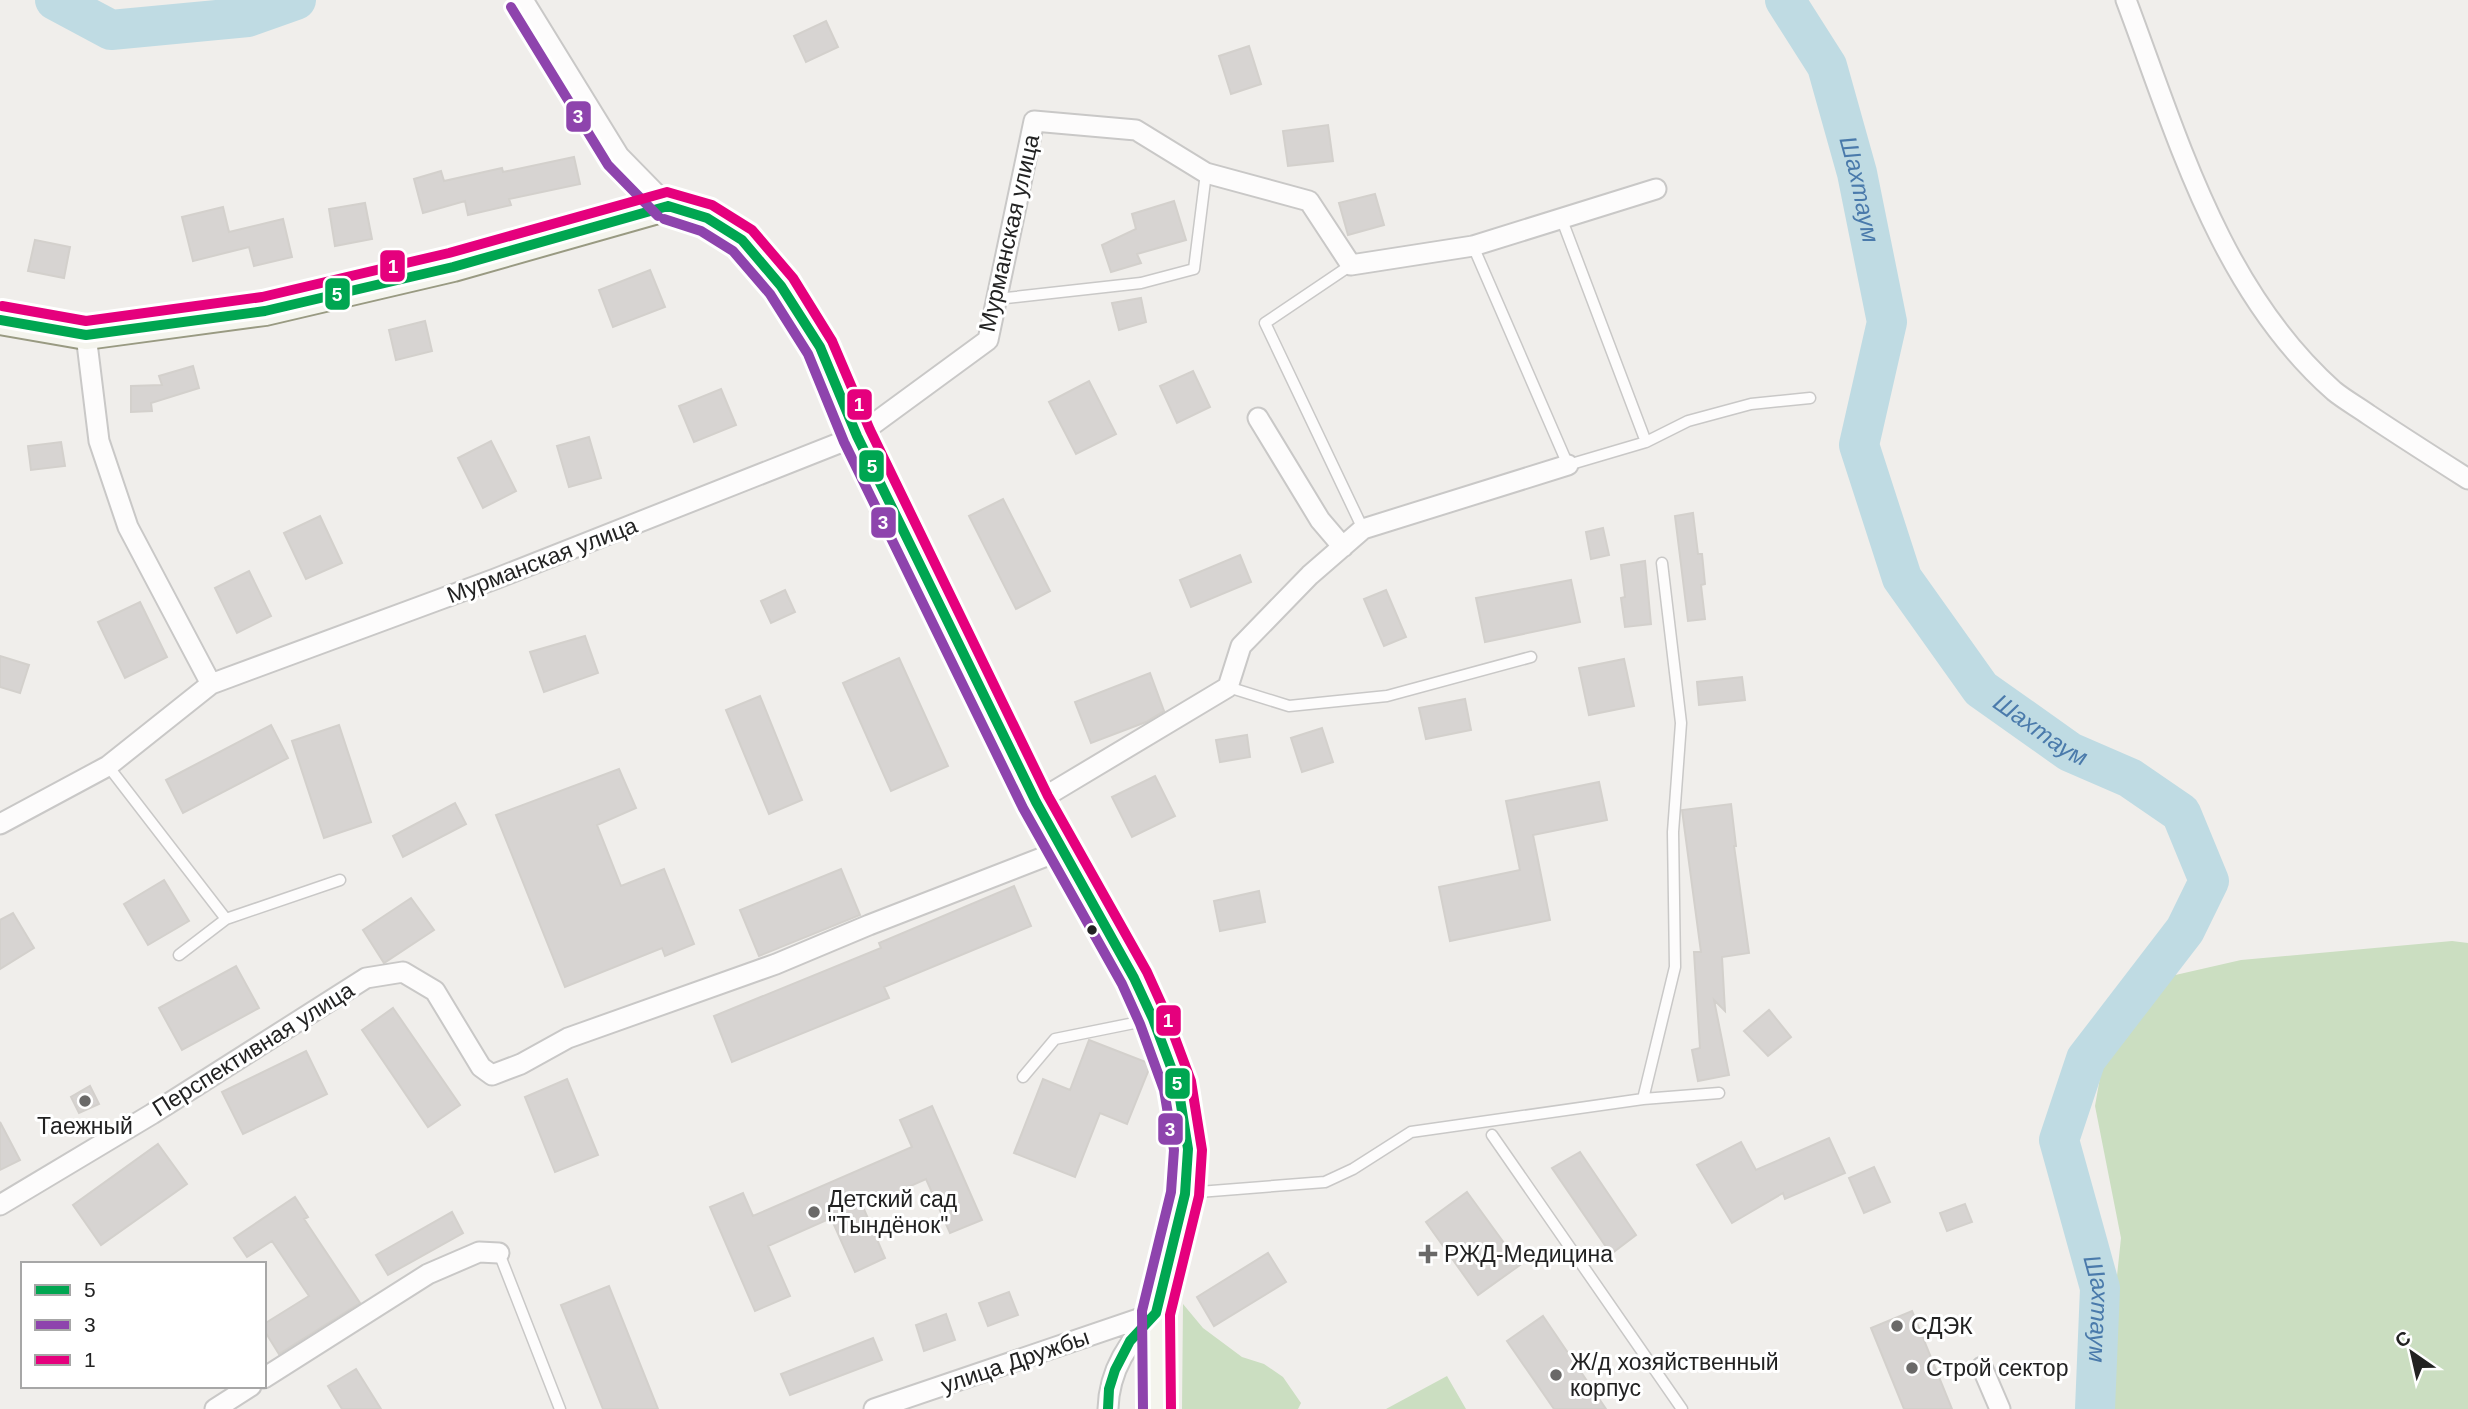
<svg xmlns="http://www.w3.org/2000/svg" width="2468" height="1409" viewBox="0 0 2468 1409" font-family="Arial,sans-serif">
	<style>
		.forest { fill: #cbdec1 }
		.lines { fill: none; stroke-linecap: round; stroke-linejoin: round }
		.river { stroke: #bfdbe3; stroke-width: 40 }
		.building { fill: #d7d4d2; stroke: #d3d0cc; stroke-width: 2 }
		.lane-casing { stroke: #c9c8c7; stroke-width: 13 }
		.street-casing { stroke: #c9c8c7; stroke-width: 23 }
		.secondary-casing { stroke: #999a82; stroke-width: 32 }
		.lane { stroke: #fdfcfc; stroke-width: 10 }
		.street { stroke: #fdfcfc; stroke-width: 19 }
		.secondary { stroke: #f4f4ed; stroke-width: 28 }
		.bus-1-casing { stroke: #fff; stroke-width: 16 }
		.bus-2-casing { stroke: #fff; stroke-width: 16 }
		.bus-3-casing { stroke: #fff; stroke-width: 16 }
		.bus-1 { stroke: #00a651; stroke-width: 10 }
		.bus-2 { stroke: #8e44ad; stroke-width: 10 }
		.bus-3 { stroke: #e5007d; stroke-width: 10 }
		.bus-dot { fill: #222; stroke: #fff; stroke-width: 2.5 }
		.poi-dot { fill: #6a6968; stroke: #fff; stroke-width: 2.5 }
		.labels { text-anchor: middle; stroke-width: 6; stroke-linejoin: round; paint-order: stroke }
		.street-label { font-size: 23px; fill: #222; stroke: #fff }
		.poi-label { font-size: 23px; fill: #222; stroke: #fff; text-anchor: start }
		.water-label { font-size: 24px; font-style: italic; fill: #4a7aab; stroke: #fff }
		.line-badge { stroke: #fff; stroke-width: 2.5 }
		.badge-label { font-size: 19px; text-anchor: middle; font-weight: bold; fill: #fff }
	</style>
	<rect width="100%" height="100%" fill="#f0eeeb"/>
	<path class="forest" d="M2452,941L2468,943V1409H2103L2121,1238L2095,1106L2104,1055L2133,1018L2171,976L2241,960Z
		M1183,1304L1203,1328L1242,1357L1264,1364L1283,1377L1301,1403L1298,1409H1182Z
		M1447,1376L1466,1409H1386Z"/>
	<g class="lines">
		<g class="river">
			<path d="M55,0L111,30L248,17L296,0"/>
			<path id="s1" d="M1785,0L1827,66L1857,173L1887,322L1859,445L1902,578L1981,689L2070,752L2130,778L2181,813L2209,881L2185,930L2086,1059L2059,1140L2100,1288L2095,1409"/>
		</g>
	</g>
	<path class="building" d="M826,21L838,47L806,62L794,36Z
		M1249,46L1261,84L1231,94L1219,56Z
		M1328,125L1333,161L1288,166L1283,131Z
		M574,157L580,184L509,199L511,205L468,215L465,201L423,213L414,179L441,171L444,181L502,168L503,172Z
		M1375,194L1384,225L1348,235L1339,203Z
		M1174,201L1186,240L1137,254L1141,263L1111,272L1102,245L1136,229L1132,214Z
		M365,203L372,239L335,246L329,209Z
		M223,207L229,232L283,219L292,257L254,266L249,247L193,261L182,217Z
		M35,240L70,247L64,278L28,271Z
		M650,270L665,307L613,327L599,290Z
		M1141,298L1146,322L1119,330L1112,303Z
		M425,321L432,351L396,360L389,330Z
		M193,366L199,388L151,403L152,411L131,412V386L162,385L159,376Z
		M1193,371L1210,407L1177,423L1160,386Z
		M1089,381L1116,434L1076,454L1049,402Z
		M721,389L736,425L694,442L679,406Z
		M589,437L601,478L569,487L557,446Z
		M491,441L516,491L483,508L458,458Z
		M61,442L65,466L31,470L28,446Z
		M1003,499L1050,591L1016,609L969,516Z
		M1693,513L1698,554H1702L1705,584L1701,585L1705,619L1688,621L1675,516Z
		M320,516L342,563L306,579L284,533Z
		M1603,528L1609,555L1591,559L1586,532Z
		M1240,555L1251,582L1191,607L1180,580Z
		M1645,561L1651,624L1625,627L1621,598L1625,597L1621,565Z
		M249,571L271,616L237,633L215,588Z
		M1571,580L1580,622L1485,642L1476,598Z
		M785,590L795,612L771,623L761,601Z
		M1386,590L1406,637L1384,646L1364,599Z
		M140,602L167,657L125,678L98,622Z
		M585,636L598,673L544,692L530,652Z
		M0,656L29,665L20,693L0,687Z
		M899,658L948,766L891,791L843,683Z
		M1624,659L1634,706L1589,715L1579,668Z
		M1150,673L1164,711L1146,722L1091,743L1075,702Z
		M1742,677L1745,700L1699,705L1697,682Z
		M760,696L802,800L769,814L726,710Z
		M1465,699L1471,730L1426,739L1419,708Z
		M271,725L288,758L183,813L166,780Z
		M339,725L371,822L324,838L292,741Z
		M1322,728L1333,762L1302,772L1291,738Z
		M1247,735L1250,757L1220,762L1216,740Z
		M619,769L636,808L597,825L621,886L664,869L694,944L665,956L662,948L565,987L496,815Z
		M1155,776L1175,816L1132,837L1112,797Z
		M1599,782L1607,820L1533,835L1550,920L1450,941L1439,887L1520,870L1506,801Z
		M455,803L466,824L403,857L393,836Z
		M1731,804L1736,846H1734L1749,953L1722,957L1725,1011L1714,1000L1729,1075L1698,1081L1692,1050L1700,1048L1694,952H1701L1682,810Z
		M841,869L860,915L759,956L740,910Z
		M164,880L189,921L148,945L124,904Z
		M1014,886L1031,926L884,987L889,998L732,1062L714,1016L881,948L879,943Z
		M1259,891L1265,922L1220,931L1214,901Z
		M411,898L434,930L384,963L363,930Z
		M13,913L34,948L0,969V920Z
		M236,966L259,1008L182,1050L159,1008Z
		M393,1008L460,1105L428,1127L362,1030Z
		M1769,1010L1791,1037L1768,1056L1744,1031Z
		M1089,1040L1151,1064L1127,1124L1100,1113L1075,1177L1014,1153L1043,1079L1070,1090Z
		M306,1051L327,1094L243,1134L222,1092Z
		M567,1079L598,1155L555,1172L525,1097Z
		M90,1086L99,1104L79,1113L71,1097Z
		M932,1106L982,1220L950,1233L926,1179L863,1207L885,1258L855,1272L831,1218L768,1246L790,1296L755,1311L710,1207L743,1193L753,1216L912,1147L900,1120Z
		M0,1122L20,1160L0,1170Z
		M1829,1138L1845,1173L1785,1199L1783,1193L1732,1223L1697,1165L1741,1142L1756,1170Z
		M158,1144L187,1184L101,1245L73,1205Z
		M1580,1152L1636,1235L1611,1254L1552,1168Z
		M1874,1167L1890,1202L1864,1213L1849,1178Z
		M1467,1192L1520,1265L1478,1295L1426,1222Z
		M295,1197L308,1217L304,1219L360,1303L279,1354L264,1330V1324L309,1296L272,1241L247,1257L234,1238Z
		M1965,1204L1972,1222L1947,1231L1940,1213Z
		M452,1212L463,1233L388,1275L376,1255Z
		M1268,1253L1286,1282L1214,1326L1197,1297Z
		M609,1286L658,1409H603L561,1305Z
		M1009,1292L1018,1315L988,1326L979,1303Z
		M1912,1311L1952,1409H1904L1871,1328Z
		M946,1314L955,1340L924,1351L916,1325Z
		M1543,1316L1606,1409H1554L1507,1341Z
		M873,1338L882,1360L790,1395L781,1374Z
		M356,1369L381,1409H342L328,1386Z"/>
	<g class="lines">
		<g class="lane-casing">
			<path id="lane" d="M1562,220L1646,442
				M1473,246L1568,465L1646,442L1688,421L1751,404L1810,398
				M1351,265L1265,323L1363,529
				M997,299L1141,283L1194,269L1206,173
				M1228,687L1289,706L1387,696L1531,657
				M108,766L226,919L340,880
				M179,955L226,919
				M1023,1077L1055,1039L1149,1020
				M1643,1099L1719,1093
				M1492,1135L1682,1409
				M1186,1193L1325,1182L1353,1169L1411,1132L1643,1099L1675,967L1673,832L1681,723L1662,563
				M499,1253L560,1409"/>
		</g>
		<g class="street-casing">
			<path id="street" d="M523,0L619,156L668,206
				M2126,0C2178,138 2220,290 2334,391C2345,400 2358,407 2369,415C2402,437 2435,458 2468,479
				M86,335L99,441L128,527L211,684
				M1258,418L1320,520L1343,547
				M1036,802L1228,687L1241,646L1310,575L1363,529L1568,465
				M0,824L108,766L211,684L495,579L857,436L988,340L1034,121L1136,130L1206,173L1309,201L1351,265L1473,246L1656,189
				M0,1205L152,1114L366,978L403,972L435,991L481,1067L492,1075L521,1064L568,1038L776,964L869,925L1062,850
				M1982,1367L2000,1409
				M264,1378L428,1274L479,1252L499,1253
				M215,1409L251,1386
				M874,1409L1156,1313
				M1108,1409C1109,1369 1129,1342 1155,1314"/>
		</g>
		<g class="secondary-casing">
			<path id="secondary" d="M0,320L86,335L265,311L453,267L668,206L707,218L742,240L781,286L820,347L857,436L1036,802L1134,978L1153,1019L1178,1086L1188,1149L1185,1194L1156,1313L1157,1409"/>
		</g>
		<use href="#lane" class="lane"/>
		<use href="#street" class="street"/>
		<use href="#secondary" class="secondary"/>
		<g class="bus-1-casing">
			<path id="bus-1" d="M668,206L707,218L742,240L781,286L820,347L857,436L1036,802L1134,978L1153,1019L1178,1086L1188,1149L1185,1194L1156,1313L1130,1341L1115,1370L1109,1389L1108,1409
				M0,320L86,335L265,311L453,267L668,206"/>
		</g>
		<g class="bus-2-casing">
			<path id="bus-2" d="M511,7L608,165L658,216
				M664,219L701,231L733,251L770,294L808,354L844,442L1023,808L1122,984L1140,1024L1164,1090L1174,1150L1171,1192L1142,1311L1143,1409"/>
		</g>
		<g class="bus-3-casing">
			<path id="bus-3" d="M2,306L86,321L262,297L449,253L667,192L712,205L752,230L793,278L832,341L870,430L1048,796L1147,972L1166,1014L1191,1081L1202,1150L1199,1196L1170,1315L1171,1409"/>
		</g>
		<use href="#bus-1" class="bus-1"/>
		<use href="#bus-2" class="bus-2"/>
		<use href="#bus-3" class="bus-3"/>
	</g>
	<circle class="bus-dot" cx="1092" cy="930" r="6"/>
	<g class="poi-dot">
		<circle cx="85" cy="1101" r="7"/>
		<circle cx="814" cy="1212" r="7"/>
		<path d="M1424.5 1243.5h7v7h7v7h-7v7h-7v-7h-7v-7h7z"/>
		<circle cx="1897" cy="1326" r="7"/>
		<circle cx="1912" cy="1368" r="7"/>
		<circle cx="1556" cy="1375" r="7"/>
	</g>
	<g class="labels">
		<g class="street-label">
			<text transform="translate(1009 233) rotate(-77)" y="8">Мурманская улица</text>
			<text transform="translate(542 560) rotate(-21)" y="8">Мурманская улица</text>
			<text transform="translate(253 1049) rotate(-32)" y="8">Перспективная улица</text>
			<text transform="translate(1015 1361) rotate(-19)" y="8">улица Дружбы</text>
		</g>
		<g class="poi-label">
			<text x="85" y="1134" text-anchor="middle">Таежный</text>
			<text x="828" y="1207">Детский сад<tspan x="828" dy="26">"Тындёнок"</tspan></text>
			<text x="1444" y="1262">РЖД-Медицина</text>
			<text x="1911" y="1334">СДЭК</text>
			<text x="1570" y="1370">Ж/д хозяйственный<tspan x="1570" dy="26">корпус</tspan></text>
			<text x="1926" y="1376">Строй сектор</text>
		</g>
		<g class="water-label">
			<text dy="8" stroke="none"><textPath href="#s1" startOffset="206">Шахтаум</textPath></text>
			<text dy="8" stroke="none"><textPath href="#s1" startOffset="816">Шахтаум</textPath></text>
			<text dy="8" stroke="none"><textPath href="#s1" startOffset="1530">Шахтаум</textPath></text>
		</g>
	</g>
	<g class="line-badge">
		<rect x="565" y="100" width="27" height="33" rx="7" fill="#8e44ad"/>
		<rect x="379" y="249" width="27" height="34" rx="7" fill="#e5007d"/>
		<rect x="324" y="277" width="27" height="34" rx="7" fill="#00a651"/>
		<rect x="846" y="388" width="27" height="33" rx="7" fill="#e5007d"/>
		<rect x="858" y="449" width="27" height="34" rx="7" fill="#00a651"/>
		<rect x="870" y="506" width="27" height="33" rx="7" fill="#8e44ad"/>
		<rect x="1155" y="1004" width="27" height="33" rx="7" fill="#e5007d"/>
		<rect x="1164" y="1067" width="27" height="33" rx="7" fill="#00a651"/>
		<rect x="1157" y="1112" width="27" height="34" rx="7" fill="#8e44ad"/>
	</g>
	<g class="badge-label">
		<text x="578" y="123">3</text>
		<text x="393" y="273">1</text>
		<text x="337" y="301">5</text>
		<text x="859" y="411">1</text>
		<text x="872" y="473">5</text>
		<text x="883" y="529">3</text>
		<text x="1168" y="1027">1</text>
		<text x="1177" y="1090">5</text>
		<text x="1170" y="1136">3</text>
	</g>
	<rect x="21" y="1262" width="245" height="126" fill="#ffffff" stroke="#a7a7a7" stroke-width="2"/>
	<rect x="35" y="1285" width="35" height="10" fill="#00a651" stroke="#a7a7a7" stroke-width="2"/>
	<text x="84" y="1297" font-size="21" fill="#222222">5</text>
	<rect x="35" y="1320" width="35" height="10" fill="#8e44ad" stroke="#a7a7a7" stroke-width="2"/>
	<text x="84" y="1332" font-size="21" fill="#222222">3</text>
	<rect x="35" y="1355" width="35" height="10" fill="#e5007d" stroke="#a7a7a7" stroke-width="2"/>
	<text x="84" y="1367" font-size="21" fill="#222222">1</text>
	<g transform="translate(2412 1353) rotate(326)" stroke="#ffffff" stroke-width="5" paint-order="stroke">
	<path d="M0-5L12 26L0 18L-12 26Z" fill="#222222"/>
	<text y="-10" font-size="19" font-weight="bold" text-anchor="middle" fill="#222222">С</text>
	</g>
</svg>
